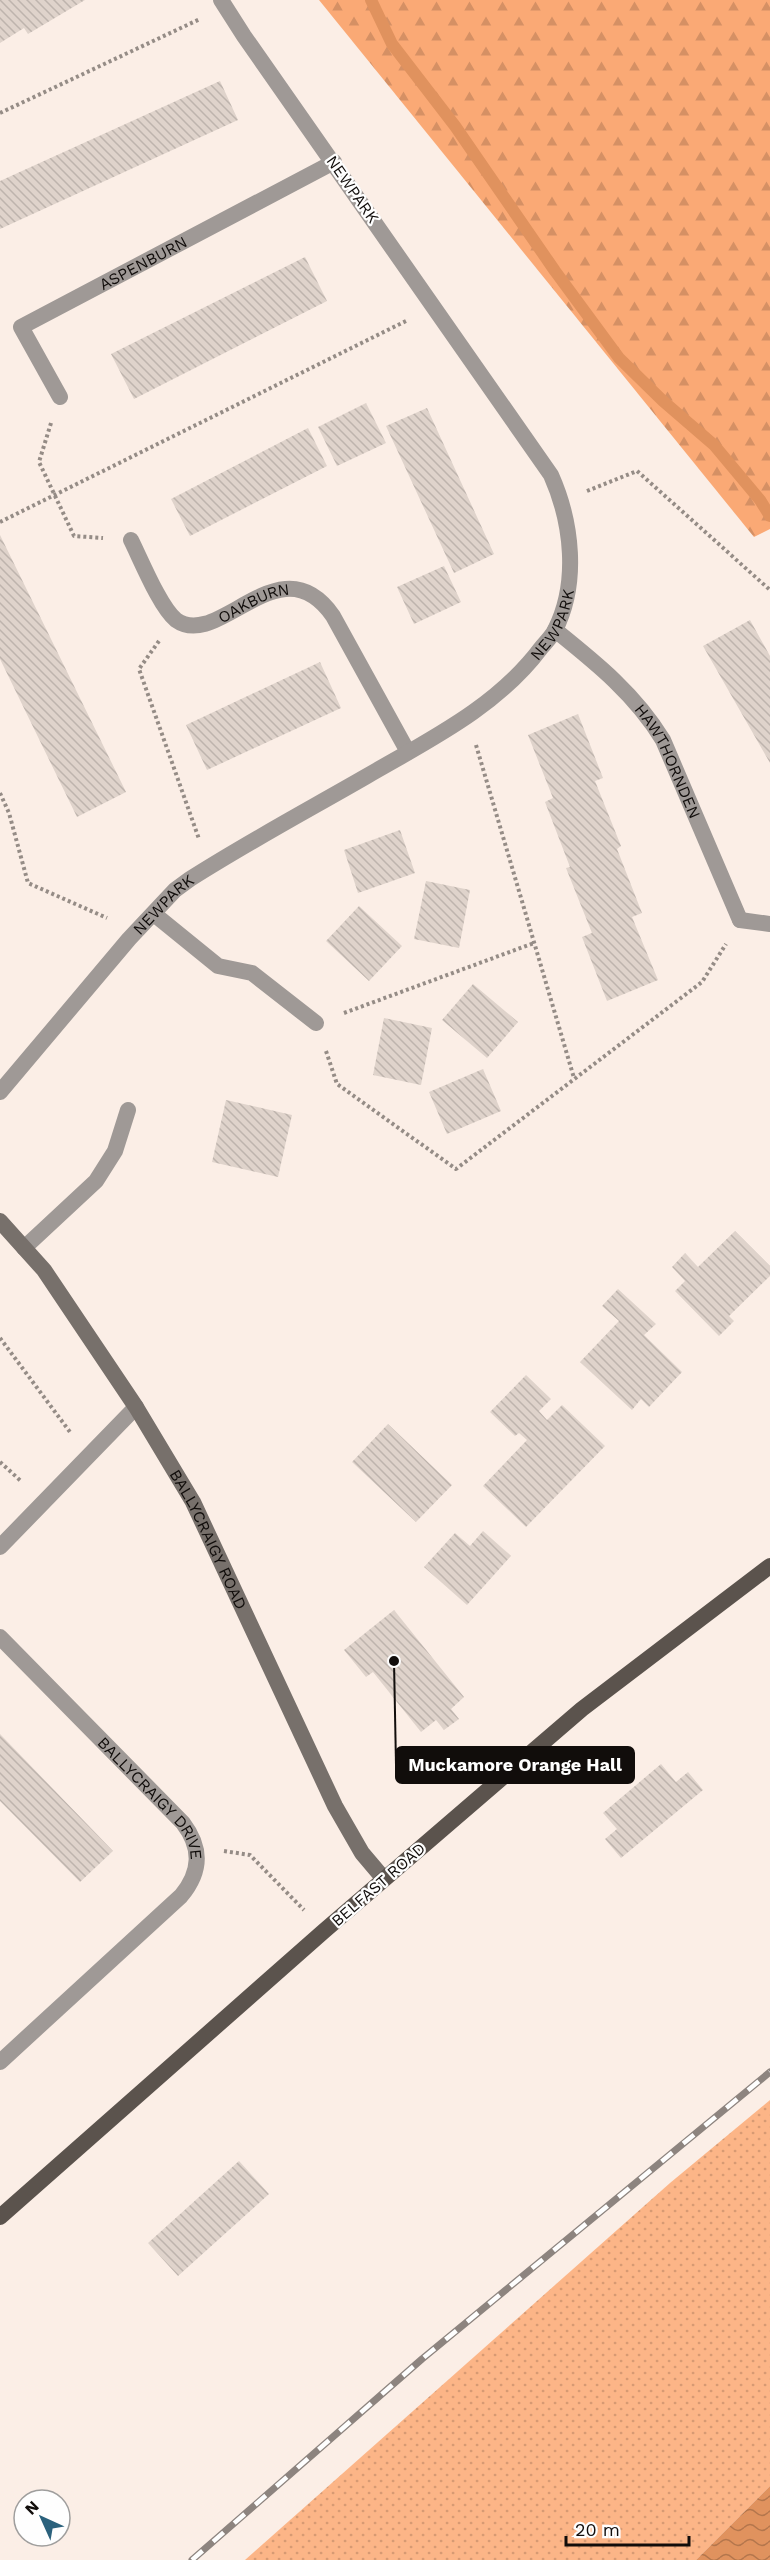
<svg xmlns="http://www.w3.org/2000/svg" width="770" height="2560" viewBox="0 0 770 2560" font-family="'Work Sans',sans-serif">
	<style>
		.grass { fill: url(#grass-dots) }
		.forest { fill: url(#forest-firs) }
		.water { fill: url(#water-waves) }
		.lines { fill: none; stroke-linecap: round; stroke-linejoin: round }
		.stream { stroke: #e0925e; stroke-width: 12 }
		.building { fill: url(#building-back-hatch) }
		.path { stroke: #958c86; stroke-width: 4; stroke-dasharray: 3 3; stroke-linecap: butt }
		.service { stroke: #9f9996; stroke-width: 16 }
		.minor { stroke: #9f9996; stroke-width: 16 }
		.secondary { stroke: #77706b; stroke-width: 16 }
		.primary { stroke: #5b534d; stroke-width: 16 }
		.rail-casing { stroke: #8d847f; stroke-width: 7 }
		.rail { stroke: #fefefe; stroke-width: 4.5; stroke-dasharray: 14; stroke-linecap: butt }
		.labels { text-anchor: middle; stroke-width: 4.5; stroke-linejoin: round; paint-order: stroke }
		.street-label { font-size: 16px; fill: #110d0b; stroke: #fefefe }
		.leader { fill: none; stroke: #110d0b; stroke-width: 2 }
		.callout-dot { fill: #110d0b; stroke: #fefefe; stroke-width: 2 }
		.callout { fill: #110d0b; stroke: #110d0b; stroke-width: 2 }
		.callout-label { font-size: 18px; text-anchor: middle; font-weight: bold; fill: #fff }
	</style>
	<defs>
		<pattern id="grass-dots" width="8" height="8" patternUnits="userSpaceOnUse" patternTransform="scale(1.5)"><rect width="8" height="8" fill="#fcb587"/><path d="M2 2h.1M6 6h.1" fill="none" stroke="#d79a73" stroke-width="1.8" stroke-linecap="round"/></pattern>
		<pattern id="forest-firs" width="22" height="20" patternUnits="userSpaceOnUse" patternTransform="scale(1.5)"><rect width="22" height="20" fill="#faa975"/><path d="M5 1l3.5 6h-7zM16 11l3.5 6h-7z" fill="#d59064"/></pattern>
		<pattern id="water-waves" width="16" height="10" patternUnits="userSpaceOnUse" patternTransform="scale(1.5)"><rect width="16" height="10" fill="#e0925e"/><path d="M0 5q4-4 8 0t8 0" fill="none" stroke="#b4764c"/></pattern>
		<pattern id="building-back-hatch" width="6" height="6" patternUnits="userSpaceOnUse" patternTransform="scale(1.5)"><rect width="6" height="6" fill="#dfd3cb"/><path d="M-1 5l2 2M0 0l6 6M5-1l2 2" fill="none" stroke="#beb4ad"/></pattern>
	</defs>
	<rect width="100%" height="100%" fill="#fbeee6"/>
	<path class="grass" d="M770,2100V2486L696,2560H245L670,2183Z"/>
	<path class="forest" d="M319,0H770V529L754,537Z"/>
	<path class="water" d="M770,2486V2560H696Z"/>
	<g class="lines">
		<path class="stream" d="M371,0L392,44L455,126L555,271L619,358L663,401L714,445L760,500L770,516"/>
	</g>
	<path class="building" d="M0,0H85L28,34L24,28L0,43Z
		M220,81L238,120L0,229V181Z
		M305,257L327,301L134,399L111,354Z
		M366,403L386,443L337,466L318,427Z
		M427,408L494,554L454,573L386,426Z
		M308,428L327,466L190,536L171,499Z
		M0,535L126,792L77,817L0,659Z
		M444,566L461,602L414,624L397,587Z
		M750,620L770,656V763L703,646Z
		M320,662L341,708L207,770L186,725Z
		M578,714L603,778L595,781L621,846L617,849L642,913L632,917L658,980L607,1001L582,937L592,933L566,868L570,867L545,802L553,798L528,735Z
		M400,830L415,873L358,893L344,850Z
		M426,881L470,890L459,948L414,939Z
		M359,906L402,946L369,981L326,941Z
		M473,984L518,1022L487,1058L442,1020Z
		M384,1018L432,1028L421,1085L373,1075Z
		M483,1069L501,1111L447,1134L429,1092Z
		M226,1100L292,1115L278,1177L212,1162Z
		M735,1231L770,1266V1276L729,1316L734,1321L719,1336L675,1291L685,1281L672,1267L685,1253L698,1267Z
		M618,1289L656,1324L644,1335L682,1372L649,1407L641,1399L632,1410L580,1362L619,1321L602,1306Z
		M526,1375L551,1399L539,1411L547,1420L562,1405L605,1446L526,1527L483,1486L527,1440L519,1433L515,1436L490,1412Z
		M388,1424L452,1485L416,1522L352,1462Z
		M483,1531L511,1556L467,1605L424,1567L455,1533L470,1546Z
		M394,1610L464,1697L451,1709L459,1719L444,1730L436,1720L421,1732L373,1672L366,1677L344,1650Z
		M0,1734L113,1851L80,1882L0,1801Z
		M661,1764L676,1782L688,1772L703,1790L621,1858L605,1839L617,1829L603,1813Z
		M239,2161L269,2194L178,2276L148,2243Z"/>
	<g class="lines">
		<path class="path" d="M0,113L200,19
			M51,423L39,462L74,536L103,538
			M587,491L637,471L770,590
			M0,522L408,320
			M159,641L139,669L199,839
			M476,745L574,1078
			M0,793L9,813L28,883L107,918
			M344,1013L534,943
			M326,1051L337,1084L456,1169L702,982L726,944
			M0,1338L70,1432
			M0,1462L22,1482
			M224,1851L250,1855L304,1910"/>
		<path class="service" d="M154,914L218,966L252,973L316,1023
			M740,920L770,924
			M24,1248L96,1181L115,1151L128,1110"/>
		<g class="minor">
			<path id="s1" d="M60,397L21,327L334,162"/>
			<path id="s2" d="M131,540C141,560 160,607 176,620C219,651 280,540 333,616L408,752"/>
			<path id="s3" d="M555,630C596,663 635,694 663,740L740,920"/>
			<path id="s4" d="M0,1092L129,939L175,890L190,879C248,842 308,810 367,776C429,740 497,707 541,648C546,642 552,636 555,630C579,583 572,522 551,475L244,36L221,0"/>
			<path d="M0,1547L136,1407"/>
			<path id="s5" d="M0,1637L183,1823C202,1848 201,1872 181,1896L0,2062"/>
		</g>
		<path class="secondary" id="s6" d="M0,1221L44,1270L136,1407L193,1502L335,1806L362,1853L384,1879"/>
		<path class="primary" d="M0,2217L324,1931L582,1709L770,1566"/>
		<g class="rail-casing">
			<path id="rail" d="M192,2560L422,2359L770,2072"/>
		</g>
		<use href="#rail" class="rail"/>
	</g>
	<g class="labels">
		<g class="street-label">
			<text transform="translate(353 189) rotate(55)" y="6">NEWPARK</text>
			<text dy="6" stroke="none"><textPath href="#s1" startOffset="218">ASPENBURN</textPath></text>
			<text dy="6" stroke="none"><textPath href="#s2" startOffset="176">OAKBURN</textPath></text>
			<text dy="6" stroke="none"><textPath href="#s4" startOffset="735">NEWPARK</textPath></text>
			<text dy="6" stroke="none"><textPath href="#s3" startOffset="176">HAWTHORNDEN</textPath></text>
			<text dy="6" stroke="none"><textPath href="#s4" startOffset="249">NEWPARK</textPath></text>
			<text dy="6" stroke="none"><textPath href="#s6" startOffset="382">BALLYCRAIGY ROAD</textPath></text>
			<text dy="6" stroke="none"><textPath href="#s5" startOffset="222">BALLYCRAIGY DRIVE</textPath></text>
			<text transform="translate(378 1884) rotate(-41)" y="6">BELFAST ROAD</text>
		</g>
	</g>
	<path class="leader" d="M394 1661L396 1765"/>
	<circle class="callout-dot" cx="394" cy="1661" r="6"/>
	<rect class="callout" x="396" y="1747" width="238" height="36" rx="6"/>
	<g class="callout-label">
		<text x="515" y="1771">Muckamore Orange Hall</text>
	</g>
	<g transform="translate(42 2518) rotate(315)"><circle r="28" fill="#fefefe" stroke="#9f9e9d" stroke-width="1.5"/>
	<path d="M0-4.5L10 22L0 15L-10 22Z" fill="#2b617c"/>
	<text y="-9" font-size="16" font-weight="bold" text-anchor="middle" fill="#110d0b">N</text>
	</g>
	<path d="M566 2536v9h123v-9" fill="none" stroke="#110d0b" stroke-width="3"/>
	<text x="575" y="2536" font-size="18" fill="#110d0b" stroke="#fefefe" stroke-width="4.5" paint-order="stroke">20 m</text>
</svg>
